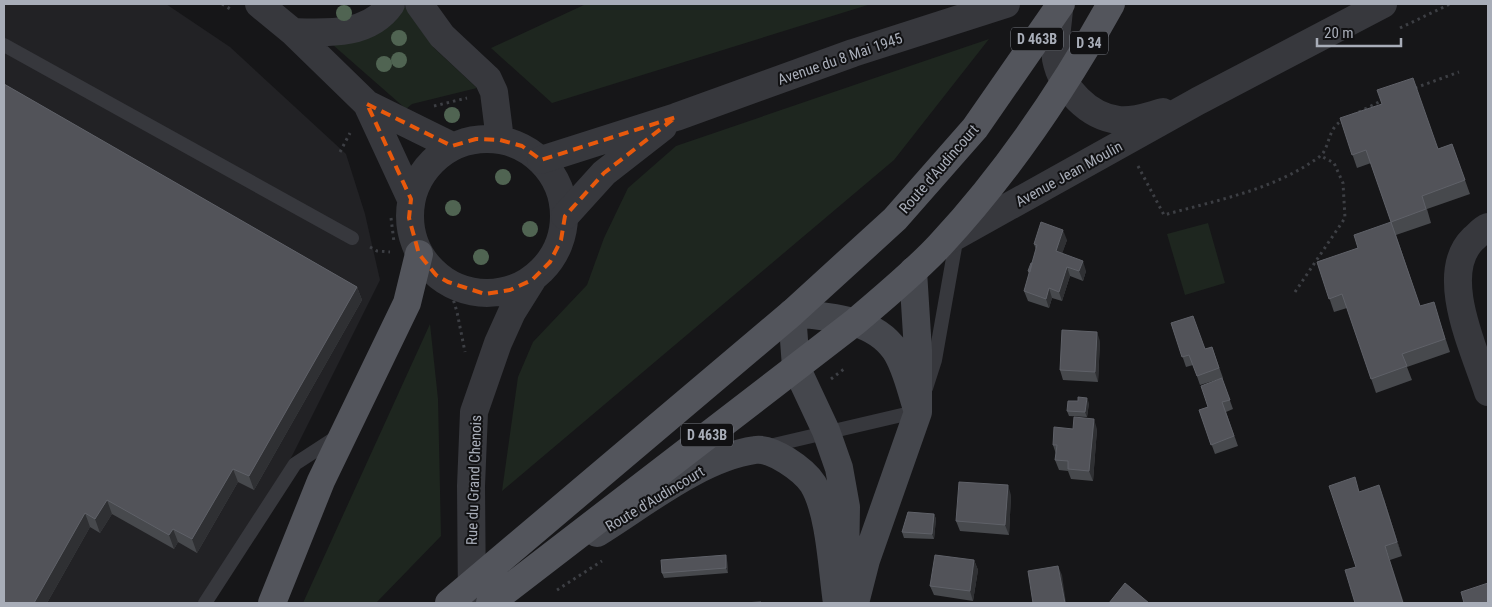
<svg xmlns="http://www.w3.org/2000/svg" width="1492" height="607" viewBox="0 0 1492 607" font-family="'Roboto Condensed',sans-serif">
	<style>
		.built { fill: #222225 }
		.green { fill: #1e261f }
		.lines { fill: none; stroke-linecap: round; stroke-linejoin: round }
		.path { stroke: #3d3f44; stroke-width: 3; stroke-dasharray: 2.5 4; stroke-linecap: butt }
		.service { stroke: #37383d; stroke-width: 14 }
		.minor { stroke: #37383d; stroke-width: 28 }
		.tertiary { stroke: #37383d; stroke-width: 28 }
		.secondary { stroke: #45474d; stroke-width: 28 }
		.primary { stroke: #53555c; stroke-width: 28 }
		.tree { fill: #506452 }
		.wall { fill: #47494d }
		.shaded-wall { fill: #2f3033 }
		.building { fill: #525359; stroke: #5f6168 }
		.marked { fill: none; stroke: #e8590c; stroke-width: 4; stroke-dasharray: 10 6; stroke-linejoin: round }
		.labels { text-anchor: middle; stroke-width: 4; stroke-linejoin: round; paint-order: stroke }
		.shield { fill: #111113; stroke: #7b7e86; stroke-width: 1 }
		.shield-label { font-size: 14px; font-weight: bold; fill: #a8adb8 }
		.street-label { font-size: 15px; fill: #a8adb8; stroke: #111113 }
	</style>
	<rect width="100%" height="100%" fill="#161618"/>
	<path class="built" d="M4,4H166L230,47L346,154L365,214L380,280L293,454L213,603H4Z"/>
	<path class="green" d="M586,4H871L552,103L491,48Z
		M404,6L434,48L477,88L412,104L406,109L333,45Z
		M989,39L894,160L502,491L518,377L533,342L587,285L604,238L628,188L676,146Z
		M1208,223L1225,283L1185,295L1167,234Z
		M430,324L438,399L441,536L376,603H303Z"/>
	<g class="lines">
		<path class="path" d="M222,4L232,10
			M1400,28L1450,4
			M1415,88L1459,72
			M434,106L467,98
			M1353,115L1383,100
			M340,152L350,133
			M1138,166L1164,215C1217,200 1274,190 1319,157C1331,148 1326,129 1343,120
			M391,218L394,242
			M370,247L377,251L390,252
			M448,282L457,312L465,352
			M1295,292L1345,218L1343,183L1334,163L1321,156
			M831,379L844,369
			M557,590L602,561"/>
		<path class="service" d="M4,45L352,238
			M926,388L935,360L955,247
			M765,447L919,411
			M205,603L295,464L338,436"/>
		<path class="minor" d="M259,4L293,32L367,104L452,146
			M419,4L442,36L488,79L494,92L500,140
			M293,32C327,33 369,36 391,4
			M367,104L411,199
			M410 216a77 77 0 1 1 154 0a77 77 0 1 1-154 0Z
			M1488,227C1482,229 1478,235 1473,239C1437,274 1475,351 1488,392
			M472,603L471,486L474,412L498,343L512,312L532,280"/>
		<path class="tertiary" d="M1059,9C1058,24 1054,44 1056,59C1062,89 1088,116 1118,120C1133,122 1148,116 1163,112
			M541,160L676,117L853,53L1006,4
			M565,216L604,173L663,127
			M945,242L1198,101L1383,4"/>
		<path class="secondary" d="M597,533C644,504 700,458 755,450C772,447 804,470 813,484C830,512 832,569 837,603
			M845,565L846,507L839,468L826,431L796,367L792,313C827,317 872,317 895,350C907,368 911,392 918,412
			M855,603L866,560L918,412V351L913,271"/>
		<path class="primary" d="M272,603L321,481L407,303L419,254
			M449,603L792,313L895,219L975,128L1061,4
			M490,603L855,322C884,297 914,273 940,245C1007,173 1063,90 1111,4"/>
	</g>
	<g class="tree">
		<circle cx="344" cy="13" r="8"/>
		<circle cx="399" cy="38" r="8"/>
		<circle cx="399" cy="60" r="8"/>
		<circle cx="384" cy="64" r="8"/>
		<circle cx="452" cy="115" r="8"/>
		<circle cx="503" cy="177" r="8"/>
		<circle cx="453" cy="208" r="8"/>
		<circle cx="530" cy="229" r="8"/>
		<circle cx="481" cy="257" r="8"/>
	</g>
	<path class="wall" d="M4,84L357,287L362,300L254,490L238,482L197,553L178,542L174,549L112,514L100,533L90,527L47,603Z
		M1340,118L1438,149L1452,144L1470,194L1427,209L1431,223L1396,235L1420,306L1438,316L1450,352L1407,367L1412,380L1376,393L1347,308L1334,312L1317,262L1358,248L1391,222L1371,163L1357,168Z
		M1067,240L1062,253L1086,271L1083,281L1070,276L1062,301L1052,298L1049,308L1028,301L1024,291L1029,274L1028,271L1032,263L1036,250L1034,244Z
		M1171,323L1205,349L1212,347L1223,378L1200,385L1193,365L1186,367Z
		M1100,341L1098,382L1063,380L1060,370Z
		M1222,378L1233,409L1226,412L1238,446L1215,454L1199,410L1208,407Z
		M1089,403L1087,417L1069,416L1067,411Z
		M1073,429H1097L1093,481L1071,479L1068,471L1059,470L1055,460L1056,454L1053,445Z
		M1360,491L1384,499L1402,556L1390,560L1356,567Z
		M1011,495L1009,535L960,531L956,521Z
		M934,514L936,519L934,539L904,538L902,532Z
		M727,560L728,573L664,578L662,573Z
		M974,560L978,570L973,601L934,595L930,586Z"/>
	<path class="shaded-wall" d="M1063,230L1067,240L1060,260L1056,251Z
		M1083,261L1086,271L1083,281L1079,271Z
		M1067,267L1070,276L1062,301L1059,292Z
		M357,287L362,300L254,490L249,476Z
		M1049,288L1052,298L1049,308L1046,299Z
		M1097,332L1100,341L1098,382L1095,372Z
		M1087,398L1089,403L1087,417L1085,412Z
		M1094,419L1097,429L1093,481L1089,471Z
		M233,469L238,482L197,553L192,539Z
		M1008,485L1011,495L1009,535L1005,525Z
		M1379,485L1384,499L1402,556L1397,542Z
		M107,500L112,514L100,533L95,519Z
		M85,513L90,527L47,603H34Z
		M934,514L936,519L934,539L932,534Z
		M173,529L178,542L174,549L169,535Z
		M1385,546L1390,560L1404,603H1403Z
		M726,555L727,560L728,573L726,568Z
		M974,560L978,570L973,601L970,591Z
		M1058,566L1062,575L1066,603H1065Z"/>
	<path class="building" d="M1413,78L1438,149L1452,144L1465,180L1422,196L1426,209L1391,222L1366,150L1352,155L1340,118L1382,104L1377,90Z
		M4,84L357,287L249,476L233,469L192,539L173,529L169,535L107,500L95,519L85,513L34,603H4Z
		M1041,222L1063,230L1056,251L1083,261L1079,271L1067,267L1059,292L1049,288L1046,299L1024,291L1037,245L1034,244Z
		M1391,222L1420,306L1434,302L1445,339L1402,354L1407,366L1371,379L1342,294L1329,299L1317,262L1358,248L1354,235Z
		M1031,263H1032L1030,272L1028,271Z
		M1193,316L1205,349L1212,347L1219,368L1197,376L1189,355L1182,357L1171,323Z
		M1062,330L1097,332L1095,372L1060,370Z
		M1222,378L1230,400L1222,402L1234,436L1211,445L1199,410L1208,407L1201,386Z
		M1078,397L1087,398L1085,412L1067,411L1068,401H1078Z
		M1074,417L1094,419L1089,471L1068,469V461L1055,460L1057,445H1053L1054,427L1073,429Z
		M1355,477L1359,492L1379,485L1397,542L1385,546L1403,603H1355L1345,570L1356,567L1329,486Z
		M959,482L1008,485L1005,525L956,521Z
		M908,512L934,514L932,534L902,532Z
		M726,555V568L662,573L661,560Z
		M935,555L974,560L970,591L930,586Z
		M1058,566L1065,603H1033L1028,571Z
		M1125,583L1149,603H1109Z
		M1488,583V603H1464L1461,592Z
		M761,602V603H742Z"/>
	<path class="marked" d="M367,104L452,146L476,139L500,140L522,146L541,160L676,117L604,173L565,216L561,240L550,262L532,280L510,290L485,294L448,282L436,275L419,254L409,218L411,199Z"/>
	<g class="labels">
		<g class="shield">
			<rect x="1011" y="27.5" width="52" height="23" rx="4"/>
			<rect x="1070" y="31.5" width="38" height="23" rx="4"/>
			<rect x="681" y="423.5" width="52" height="23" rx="4"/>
		</g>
		<g class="shield-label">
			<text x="1037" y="44">D 463B</text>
			<text x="1089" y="48">D 34</text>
			<text x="707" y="440">D 463B</text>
		</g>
		<g class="street-label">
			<text transform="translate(840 59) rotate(-19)" y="5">Avenue du 8 Mai 1945</text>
			<text transform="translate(939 169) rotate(-49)" y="5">Route d'Audincourt</text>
			<text transform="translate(1069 174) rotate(-29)" y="5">Avenue Jean Moulin</text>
			<text transform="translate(474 480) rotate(-88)" y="5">Rue du Grand Chenois</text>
			<text transform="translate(655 499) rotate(-31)" y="5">Route d'Audincourt</text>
		</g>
	</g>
	<rect width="1492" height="607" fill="none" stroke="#a8adb8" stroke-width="10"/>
	<path d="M1317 38v8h84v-8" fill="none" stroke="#a8adb8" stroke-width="2.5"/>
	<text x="1324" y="38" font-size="15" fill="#a8adb8" stroke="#111113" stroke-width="4" paint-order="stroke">20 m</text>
</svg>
